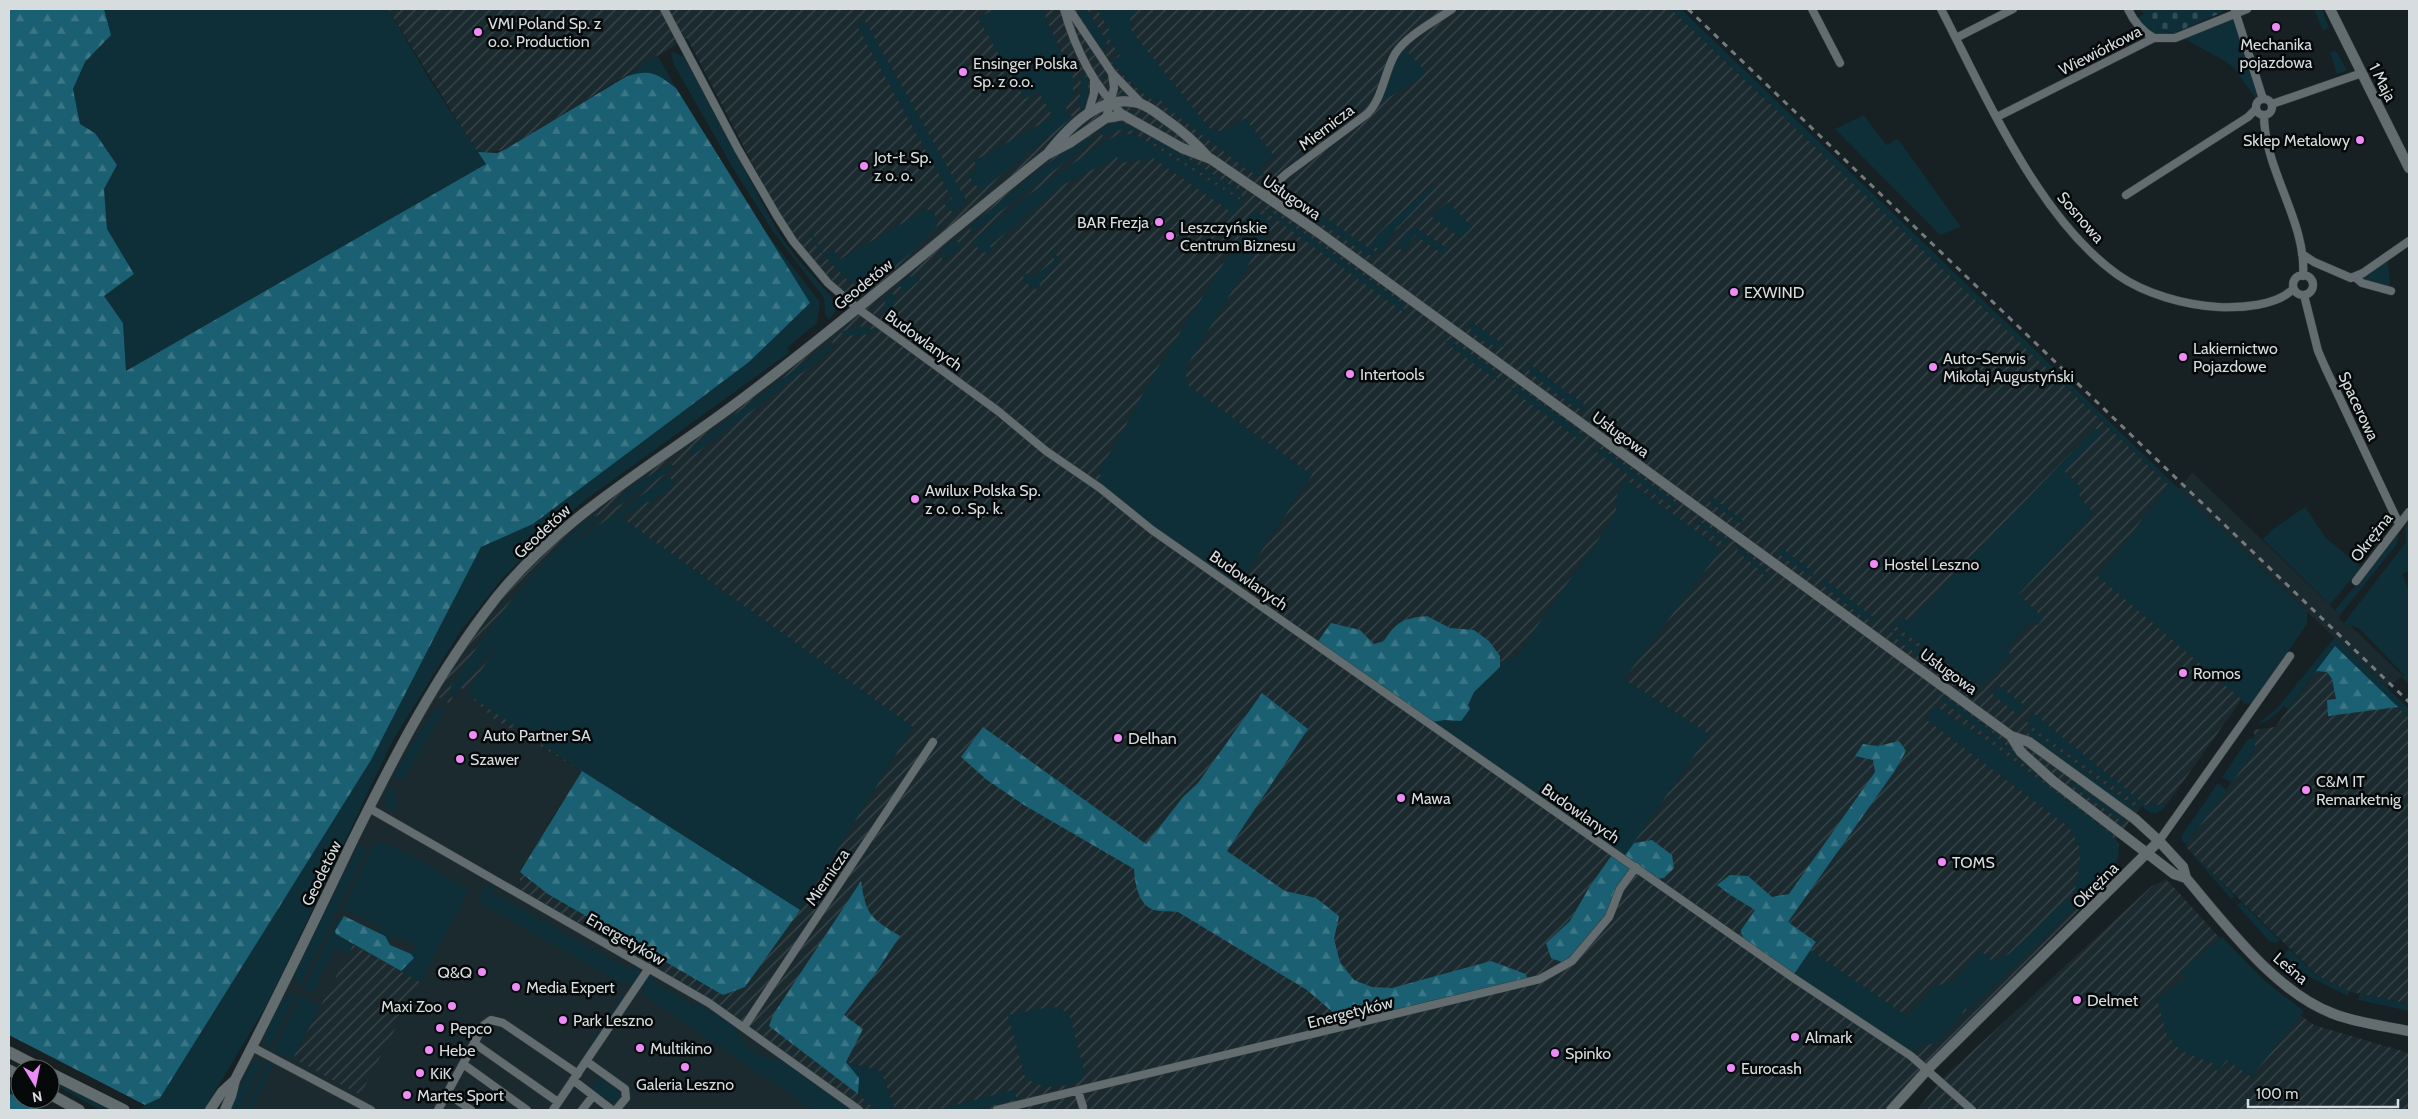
<svg xmlns="http://www.w3.org/2000/svg" width="2418" height="1119" viewBox="0 0 2418 1119" font-family="Cabin,sans-serif">
	<style>
		.built { fill: #1a2a2f }
		.industrial { fill: url(#industrial-furrows) }
		.grass { fill: #0e2f38 }
		.forest { fill: url(#forest-firs) }
		.cemetery { fill: url(#cemetery-stones) }
		.lines { fill: none; stroke-linecap: round; stroke-linejoin: round }
		.minor-casing { stroke: #363d3f; stroke-width: 9 }
		.tertiary-casing { stroke: #363d3f; stroke-width: 11 }
		.secondary-casing { stroke: #363d3f; stroke-width: 12 }
		.minor { stroke: #636d70; stroke-width: 8 }
		.tertiary { stroke: #636d70; stroke-width: 10 }
		.secondary { stroke: #636d70; stroke-width: 11 }
		.rail { stroke: #747b7e; stroke-width: 3; stroke-dasharray: 6 6; stroke-linecap: butt }
		.poi-dot { fill: #ef8bf7; stroke: #06090a; stroke-width: 2 }
		.labels { text-anchor: middle; stroke-width: 5; stroke-linejoin: round; paint-order: stroke }
		.poi-label { font-size: 16px; fill: #d7dddf; stroke: #06090a; text-anchor: start }
		.street-label { font-size: 16px; fill: #d7dddf; stroke: #06090a }
	</style>
	<defs>
		<pattern id="industrial-furrows" width="10" height="10" patternUnits="userSpaceOnUse" patternTransform="scale(1.25)"><rect width="10" height="10" fill="#1a2a2f"/><path d="M-1 1l2-2M0 10L10 0M9 11l2-2" fill="none" stroke="#3b484d"/></pattern>
		<pattern id="forest-firs" width="22" height="20" patternUnits="userSpaceOnUse" patternTransform="scale(1.25)"><rect width="22" height="20" fill="#1a6072"/><path d="M5 1l3.5 6h-7zM16 11l3.5 6h-7z" fill="#3b7686"/></pattern>
		<pattern id="cemetery-stones" width="16" height="16" patternUnits="userSpaceOnUse" patternTransform="scale(1.25)"><rect width="16" height="16" fill="#0e2f38"/><path d="M2 7V4a2 2 0 0 1 4 0v3zM10 15v-3a2 2 0 0 1 4 0v3z" fill="#304d54"/></pattern>
	</defs>
	<rect width="100%" height="100%" fill="#172023"/>
	<path class="built" d="M2192,472L2340,615L2339,618L2347,627L2350,625L2403,676L2387,687L2307,612L2179,489Z
		M459,685L494,719L582,771L549,823L515,892L709,1003L859,1110H225L430,693Z"/>
	<path class="industrial" d="M388,9H1671L2169,485L2157,502L2291,630L2167,804L2146,806L2143,804L2116,839L2119,845L2116,863L2121,868L1910,1081L1884,1110H859L744,1027L515,892L520,884V872L582,771L494,719L459,686L449,703L430,693L452,659L538,552L857,308L828,283L793,241L687,38L506,149L487,153L478,152L470,141Z
		M2335,646L2409,718V1004L2346,991L2318,976L2187,848L2186,844L2255,750L2254,730L2275,727Z
		M2166,879L2272,995L2314,1025L2409,1053V1110H1917L1941,1080L2152,886Z
		M353,945L420,982L360,1095L293,1058Z"/>
	<path class="grass" d="M104,9H388L432,83L486,164L126,371L123,323L104,296L134,274L107,230L104,189L117,165L95,133L80,124L73,89L85,62L111,35Z
		M995,9H1042L1073,78V94L1065,107L1072,117L985,188L981,189L974,184L969,175L978,169L974,161L1053,117L1038,91L1025,99L978,18Z
		M1076,9H1087L1107,42L1106,47L1101,51Z
		M1097,9H1140L1130,18L1132,32L1210,129C1225,135 1233,126 1245,118L1274,156L1258,169L1265,175L1258,176L1245,168L1166,107L1167,105L1159,99L1158,103C1139,93 1125,77 1111,61L1120,56L1106,34L1110,31Z
		M1671,9H1681L2307,612V624L2252,703L2244,704L2241,699L2098,576L2169,485Z
		M2139,9H2145L2161,30L2181,37L2236,13L2260,100L2258,102L2234,68L2225,61L2181,37L2154,38L2133,20L2144,14Z
		M2314,9H2322L2329,28L2323,31Z
		M865,21L965,198C963,207 961,210 952,212L944,204L952,198L857,26Z
		M1402,45L1423,69V75L1370,110Z
		M671,51L684,57L778,232L796,257L830,295L835,305V312L829,320L825,315L824,298L772,230L734,170L674,65Z
		M2336,51L2347,70L2337,74L2330,52Z
		M657,55L676,88C658,75 649,70 627,76Z
		M1086,76C1090,89 1089,100 1082,111L1079,106L1081,79Z
		M1864,115L1886,145L1898,139L1961,227L1940,235L1835,129Z
		M1117,122L1141,128V132L1123,129L1103,136L1098,129Z
		M1132,134L1138,136L1243,202C1238,211 1236,215 1226,217L1230,211L1150,156L1145,161L1133,160L1122,163L1117,157L1061,186L990,246L992,250L990,253C981,254 977,247 972,241L1023,199L1101,144L1117,135Z
		M1152,136L1238,190L1244,200L1150,140Z
		M1088,137L1091,142L971,234L970,226L1051,161Z
		M1431,186L1433,190L1396,229L1382,252L1371,244L1378,234Z
		M1288,191L1367,247L1377,252L1372,256L1363,252L1292,203L1287,195Z
		M1448,202L1472,227L1461,238L1431,216Z
		M927,209L935,215L937,226C925,241 877,287 858,285C849,284 840,272 834,266C826,257 815,247 811,236L812,234L824,254L833,249L840,259Z
		M1262,209L1270,211L1311,238L1401,302L1405,313Z
		M1255,210L1273,224L1186,367V376L1189,386L1312,475L1237,588L1100,488V469L1121,434L1152,377L1249,223L1245,220Z
		M1416,228L1448,249L1444,255L1415,235L1403,251L1397,247L1406,232Z
		M766,232L820,302L817,323L787,348L790,352L588,498L556,524L500,581L460,632L393,740L269,1001L204,1110H136L160,1098L371,760L481,547L533,524L749,362L809,304Z
		M956,241L963,245L943,261L940,255C941,248 949,242 956,241Z
		M1052,252L1060,258L1039,285L1045,290C1035,290 1026,286 1023,276L1027,273L1032,278L1055,260L1050,253Z
		M2387,256L2391,291L2362,283L2357,277Z
		M915,274L920,280L907,291H903L899,284L909,276L911,277Z
		M890,292L895,296L892,314L887,318C882,308 884,301 890,292Z
		M1469,320L1505,346C1490,349 1482,339 1471,331Z
		M859,326L875,330L870,334L845,336L841,332Z
		M1449,340L1491,367L1498,381L1445,342Z
		M832,342L834,346L828,353L691,457V451L694,445Z
		M1528,363L1589,408L1580,409L1572,405L1531,373L1528,368Z
		M1508,387L1522,390L1575,427L1581,434V441Z
		M1604,417L1632,436L1628,441L1605,428L1601,420Z
		M2095,428L2102,433L2064,471L2082,488L2079,497L2094,513L2019,594L2043,618L2038,625L2031,620L2007,649L2011,655L1983,686H1979L1894,625L1901,616L1909,622Z
		M1600,449L1605,451L1674,501L1677,510L1594,450Z
		M671,464L675,467L614,509C618,491 655,472 671,464Z
		M669,476L675,484C660,499 638,505 622,518L913,727L800,910L582,771L466,693L504,636L452,697L450,692L451,686C485,634 520,584 565,540C575,531 587,516 602,515L572,544Z
		M1625,479L1721,549L1624,679L1709,734L1623,858L1426,723L1444,720L1461,721L1474,692L1500,667V662L1516,656L1607,527L1616,510L1617,495Z
		M1712,497L1743,521L1740,523L1710,502Z
		M2305,507L2326,538L2361,567L2330,605L2263,539L2272,530Z
		M1691,519L1705,524L1728,540L1725,544Z
		M2409,520V571L2402,574L2409,591V685L2402,677L2404,675L2360,629L2350,625L2347,627L2344,623L2406,542L2405,526Z
		M2399,533L2397,544L2340,615L2335,610Z
		M1739,545L1769,575L1766,580L1762,572L1737,551Z
		M1779,546L1814,573L1812,577L1779,554Z
		M1824,579L1878,621L1865,619L1821,583Z
		M1892,629L1979,690L1969,691L1900,642L1892,632Z
		M2335,637L2409,709V718L2335,646L2288,709L2284,706C2276,715 2270,721 2258,724L2278,707Z
		M1998,685L2025,706L2017,714L1992,694Z
		M1943,695L1985,726L2042,778L1940,699Z
		M1934,705L1978,734L2100,825C2112,835 2125,845 2116,863C2114,867 2097,882 2093,887C2054,931 2011,971 1967,1010L1966,1008L1962,1012L1963,1014L1936,1043L1919,1046L1911,1056L1792,977L1810,950L1907,1016L1934,986L1952,982L1981,951L1993,962L2009,954L2067,899L2071,903L2076,885L2081,850L2069,827L1927,720Z
		M446,707L402,781L394,777V774L432,713L437,709Z
		M2032,712L2146,806L2167,804L2162,810L2155,814L2149,812L2037,731L2027,722Z
		M2027,727L2136,808L2133,811L2030,736Z
		M2255,738V750L2232,783L2222,777L2248,739Z
		M2072,781L2125,819L2123,822L2070,784Z
		M2218,783L2227,790L2186,844L2182,841V835Z
		M388,786L394,789L397,807L394,812C384,806 383,797 388,786Z
		M360,843L367,849L300,987L295,980L296,970Z
		M378,843C395,843 454,880 469,891L420,982L401,971L414,958L411,954L416,945L397,936L392,937L390,941L378,933L381,927L343,909L373,846Z
		M2187,848L2235,896L2231,899Z
		M491,883L495,884L491,892L632,971L636,964C642,971 640,976 635,983L623,984L484,905L480,898L481,890Z
		M2241,902L2280,940L2275,943L2269,941L2237,905Z
		M338,918L342,920L335,931L336,934L353,945L348,955L335,948L317,983L320,985L310,992L304,989Z
		M2222,937L2265,981L2304,1011L2251,1077L2227,1060L2217,1072L2215,1064L2181,1051L2167,1035L2157,1000L2185,977L2180,972Z
		M2289,949L2318,976L2349,991L2348,996L2301,973L2284,955Z
		M649,975H656L653,981L696,1007L699,1003L736,1027C741,1044 763,1063 782,1059L860,1110H813L646,997L641,985Z
		M292,993H297L269,1049L265,1043C263,1032 281,996 292,993Z
		M2360,994L2409,1004V1011L2358,1000Z
		M301,995L320,1007L293,1058L273,1052Z
		M624,996V999L586,1051L585,1050L621,997Z
		M1049,1007H1055L1069,1013L1084,1071L1082,1079C1064,1089 1040,1090 1025,1077L1008,1015Z
		M264,1060L240,1110H229L250,1066L256,1061Z
		M268,1062L274,1064L251,1110H245Z
		M846,1062L881,1071L895,1110H876L858,1094L859,1078Z
		M598,1077L619,1091V1096L614,1103L590,1089Z
		M50,1079L113,1110H100L50,1082Z
		M1013,1090L1017,1099L976,1110H936Z"/>
	<path class="forest" d="M9,9H104L111,35L85,62L73,89L80,124L95,133L117,165L104,189L107,229L134,274L104,296L123,323L126,371L486,164L478,152L497,153L506,149L627,76C651,69 656,73 676,88L810,303L749,362L533,524L481,547L371,760L160,1098L145,1105L9,1035Z
		M1427,616L1450,628L1474,630L1489,641L1500,656V667L1474,692L1468,705L1470,709L1461,721L1444,720L1426,723L1316,644L1331,623L1360,630L1374,644L1384,641C1396,621 1405,618 1427,616Z
		M2335,646L2398,707L2328,716L2327,700L2336,699L2332,679L2327,672L2316,671Z
		M1262,693L1308,729L1227,851L1285,891L1316,898L1339,916L1334,939L1340,962L1354,980L1372,987L1392,988L1491,961L1526,974L1528,981L1350,1027L1307,990L1178,912C1170,911 1161,912 1154,910C1138,905 1135,883 1134,869L1024,805L987,780L961,757L983,727L1146,844L1183,797L1198,783Z
		M1899,741L1906,751L1894,772L1788,922L1816,942L1792,977L1744,942L1741,930L1755,910L1732,896L1717,885L1730,875L1748,876L1772,897L1789,894L1875,772L1873,760L1855,756L1863,744L1878,746Z
		M582,771L800,910L745,987L723,995L548,894L520,872Z
		M1652,840L1672,855L1674,868L1664,878L1654,879L1636,867L1609,917L1567,964L1551,958L1546,943L1570,921L1590,886L1614,852L1623,858L1634,843Z
		M861,881C866,916 871,918 900,936L875,974L844,1015L863,1029L846,1062L859,1078L858,1094L769,1026L773,1015Z
		M344,916L385,936L390,945L411,954L414,958L401,971L336,934L335,931Z
		M9,1093L41,1110H9Z"/>
	<path class="cemetery" d="M2145,9H2221L2223,12L2174,33L2161,30Z"/>
	<g class="lines">
		<g class="minor-casing">
			<path id="minor" d="M664,9L738,149L777,216L793,241L828,283L857,308L998,411L1046,451L1100,488L1152,530L1792,977L1911,1056L1972,1110
				M1064,9C1075,49 1094,86 1123,115
				M1069,9L1112,73L1141,103
				M1812,9L1840,63
				M1941,9C1985,94 2038,218 2118,275C2145,294 2185,305 2218,307C2240,308 2277,306 2293,289
				M2128,9C2134,22 2141,31 2154,38
				M2235,11L2263,99
				M1956,38L2013,9
				M2256 107a8 8 0 1 1 16 0a8 8 0 1 1-16 0Z
				M2272,104L2362,73
				M1088,114L1094,93V81
				M2264,115C2264,170 2307,222 2303,276
				M1997,117L2154,38H2175L2247,9
				M1106,118L1114,88L1112,73
				M1263,195L1286,174L1367,114C1383,98 1384,73 1395,54C1407,35 1434,22 1452,9
				M2126,195L2248,117L2256,109
				M2302,254L2314,262L2351,278L2363,273L2409,241
				M2293 285a10 10 0 1 1 20 0a10 10 0 1 1-20 0Z
				M2355,277L2362,283L2391,291
				M2304,295L2318,351L2325,367L2399,524
				M2356,581L2409,512
				M369,808L709,1003L859,1110
				M2159,841L2290,656
				M744,1027L933,742
				M474,1043L558,1102
				M252,1047L371,1110
				M586,1061L625,1089L626,1098L616,1110
				M463,1064L527,1110
				M573,1080L612,1110
				M1078,1091L1083,1107
				M447,1093L471,1110
				M438,1110L484,1025L491,1020L503,1023L578,1074
				M553,1110L649,968
				M582,1110L593,1096
				M997,1110L1540,979L1572,961L1609,917L1620,889L1636,867"/>
		</g>
		<g class="tertiary-casing">
			<path id="tertiary" d="M2330,9L2409,168
				M1049,152C1070,126 1101,93 1138,103C1147,105 1157,113 1165,119C1181,130 1195,142 1208,157
				M2011,736L2021,752L2053,781L2174,874L2186,878
				M210,1110L222,1092L235,1080
				M225,1110L231,1096L235,1080C276,1001 314,922 352,842C394,757 437,673 496,598C564,513 661,461 746,396C848,319 945,235 1046,155L1071,142L1106,118L1123,115L1182,148L1211,159L1318,232L2011,736L2029,742L2135,819L2159,841L2183,867L2186,878C2225,924 2276,993 2334,1014C2357,1023 2385,1026 2409,1031
				M1891,1110L1928,1069L2159,841"/>
		</g>
		<g class="secondary-casing">
			<path id="secondary" d="M9,1052L42,1069
				M9,1070L20,1076
				M50,1073L124,1110
				M50,1094L79,1110"/>
		</g>
		<use href="#minor" class="minor"/>
		<use href="#tertiary" class="tertiary"/>
		<use href="#secondary" class="secondary"/>
		<path class="rail" d="M1688,9L2409,702"/>
	</g>
	<g class="poi-dot">
		<circle cx="2276" cy="27" r="5"/>
		<circle cx="478" cy="32" r="5"/>
		<circle cx="963" cy="72" r="5"/>
		<circle cx="2360" cy="140" r="5"/>
		<circle cx="864" cy="166" r="5"/>
		<circle cx="1159" cy="222" r="5"/>
		<circle cx="1170" cy="236" r="5"/>
		<circle cx="1734" cy="292" r="5"/>
		<circle cx="2183" cy="357" r="5"/>
		<circle cx="1933" cy="367" r="5"/>
		<circle cx="1350" cy="374" r="5"/>
		<circle cx="915" cy="499" r="5"/>
		<circle cx="1874" cy="564" r="5"/>
		<circle cx="2183" cy="673" r="5"/>
		<circle cx="473" cy="735" r="5"/>
		<circle cx="1118" cy="738" r="5"/>
		<circle cx="460" cy="759" r="5"/>
		<circle cx="2306" cy="790" r="5"/>
		<circle cx="1401" cy="798" r="5"/>
		<circle cx="1942" cy="862" r="5"/>
		<circle cx="482" cy="972" r="5"/>
		<circle cx="516" cy="987" r="5"/>
		<circle cx="2077" cy="1000" r="5"/>
		<circle cx="452" cy="1006" r="5"/>
		<circle cx="563" cy="1020" r="5"/>
		<circle cx="440" cy="1028" r="5"/>
		<circle cx="1795" cy="1037" r="5"/>
		<circle cx="640" cy="1048" r="5"/>
		<circle cx="429" cy="1050" r="5"/>
		<circle cx="1555" cy="1053" r="5"/>
		<circle cx="685" cy="1067" r="5"/>
		<circle cx="1731" cy="1068" r="5"/>
		<circle cx="420" cy="1073" r="5"/>
		<circle cx="407" cy="1095" r="5"/>
	</g>
	<g class="labels">
		<g class="poi-label">
			<text x="488" y="29">VMI Poland Sp. z<tspan x="488" dy="18">o.o. Production</tspan></text>
			<text x="2276" y="50" text-anchor="middle">Mechanika<tspan x="2276" dy="18">pojazdowa</tspan></text>
			<text x="973" y="69">Ensinger Polska<tspan x="973" dy="18">Sp. z o.o.</tspan></text>
			<text x="2350" y="146" text-anchor="end">Sklep Metalowy</text>
			<text x="874" y="163">Jot-Ł Sp.<tspan x="874" dy="18">z o. o.</tspan></text>
			<text x="1149" y="228" text-anchor="end">BAR Frezja</text>
			<text x="1180" y="233">Leszczyńskie<tspan x="1180" dy="18">Centrum Biznesu</tspan></text>
			<text x="1744" y="298">EXWIND</text>
			<text x="2193" y="354">Lakiernictwo<tspan x="2193" dy="18">Pojazdowe</tspan></text>
			<text x="1943" y="364">Auto-Serwis<tspan x="1943" dy="18">Mikołaj Augustyński</tspan></text>
			<text x="1360" y="380">Intertools</text>
			<text x="925" y="496">Awilux Polska Sp.<tspan x="925" dy="18">z o. o. Sp. k.</tspan></text>
			<text x="1884" y="570">Hostel Leszno</text>
			<text x="2193" y="679">Romos</text>
			<text x="483" y="741">Auto Partner SA</text>
			<text x="1128" y="744">Delhan</text>
			<text x="470" y="765">Szawer</text>
			<text x="2316" y="787">C&amp;M IT<tspan x="2316" dy="18">Remarketnig</tspan></text>
			<text x="1411" y="804">Mawa</text>
			<text x="1952" y="868">TOMS</text>
			<text x="472" y="978" text-anchor="end">Q&amp;Q</text>
			<text x="526" y="993">Media Expert</text>
			<text x="2087" y="1006">Delmet</text>
			<text x="442" y="1012" text-anchor="end">Maxi Zoo</text>
			<text x="573" y="1026">Park Leszno</text>
			<text x="450" y="1034">Pepco</text>
			<text x="1805" y="1043">Almark</text>
			<text x="650" y="1054">Multikino</text>
			<text x="439" y="1056">Hebe</text>
			<text x="1565" y="1059">Spinko</text>
			<text x="1741" y="1074">Eurocash</text>
			<text x="430" y="1079">KiK</text>
			<text x="685" y="1090" text-anchor="middle">Galeria Leszno</text>
			<text x="417" y="1101">Martes Sport</text>
		</g>
		<g class="street-label">
			<text transform="translate(2100 50) rotate(-27)" y="6">Wiewiórkowa</text>
			<text transform="translate(2383 82) rotate(63)" y="6">1 Maja</text>
			<text transform="translate(1326 127) rotate(-37)" y="6">Miernicza</text>
			<text transform="translate(1292 197) rotate(34)" y="6">Usługowa</text>
			<text transform="translate(2081 217) rotate(49)" y="6">Sosnowa</text>
			<text transform="translate(863 284) rotate(-39)" y="6">Geodetów</text>
			<text transform="translate(924 340) rotate(36)" y="6">Budowlanych</text>
			<text transform="translate(2359 406) rotate(65)" y="6">Spacerowa</text>
			<text transform="translate(1621 434) rotate(36)" y="6">Usługowa</text>
			<text transform="translate(542 531) rotate(-43)" y="6">Geodetów</text>
			<text transform="translate(2371 537) rotate(-52)" y="6">Okrężna</text>
			<text transform="translate(1249 580) rotate(35)" y="6">Budowlanych</text>
			<text transform="translate(1949 671) rotate(36)" y="6">Usługowa</text>
			<text transform="translate(1581 813) rotate(35)" y="6">Budowlanych</text>
			<text transform="translate(321 873) rotate(-64)" y="6">Geodetów</text>
			<text transform="translate(827 877) rotate(-56)" y="6">Miernicza</text>
			<text transform="translate(2095 885) rotate(-45)" y="6">Okrężna</text>
			<text transform="translate(626 939) rotate(30)" y="6">Energetyków</text>
			<text transform="translate(2291 968) rotate(40)" y="6">Leśna</text>
			<text transform="translate(1350 1012) rotate(-14)" y="6">Energetyków</text>
		</g>
	</g>
	<rect width="2418" height="1119" fill="none" stroke="#d7dddf" stroke-width="20"/>
	<g transform="translate(35 1084) rotate(170)"><circle r="24" fill="#06090a" stroke="#5a5e5f"/>
	<path d="M0-4L9 19L0 12L-9 19Z" fill="#ef8bf7"/>
	<text y="-8" font-size="14" font-weight="bold" text-anchor="middle" fill="#d7dddf">N</text>
	</g>
	<path d="M2248 1099v8h150v-8" fill="none" stroke="#d7dddf" stroke-width="2.5"/>
	<text x="2256" y="1099" font-size="15" fill="#d7dddf" stroke="#06090a" stroke-width="4" paint-order="stroke">100 m</text>
</svg>
